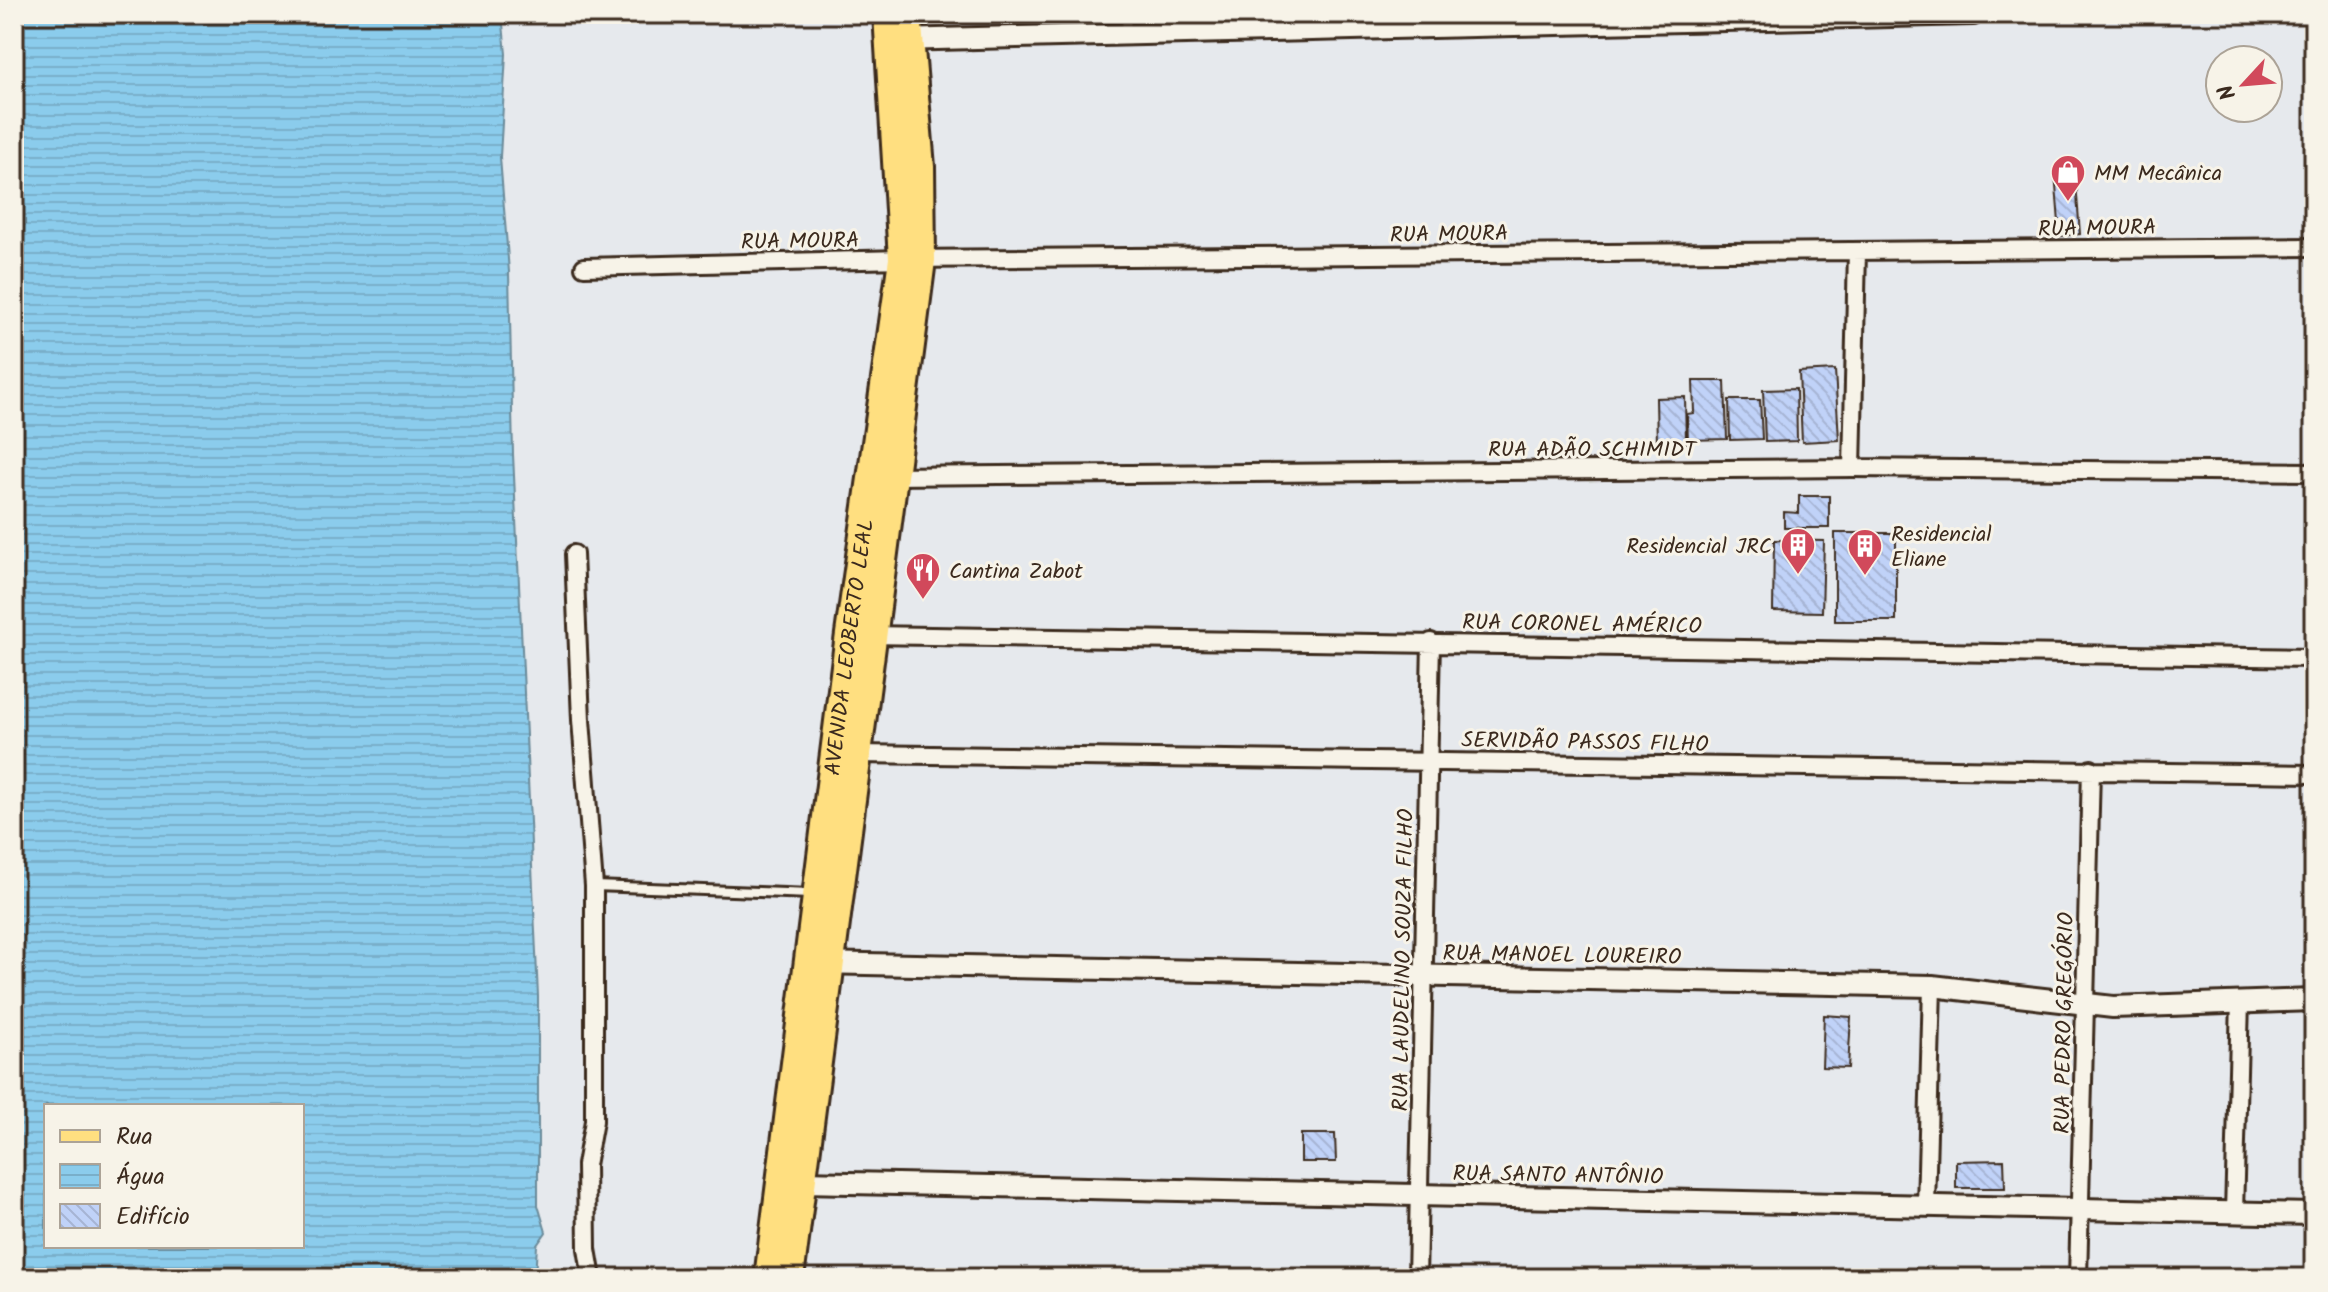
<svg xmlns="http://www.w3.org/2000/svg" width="2328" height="1292" viewBox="0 0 2328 1292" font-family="Kalam,sans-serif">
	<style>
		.water { fill: url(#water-rules); stroke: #6b8b9a; stroke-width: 2; fill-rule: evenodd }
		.building { fill: url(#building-back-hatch); stroke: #3b2a1e; stroke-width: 2 }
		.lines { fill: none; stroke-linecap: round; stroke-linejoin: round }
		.service-casing { stroke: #3b2a1e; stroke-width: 14 }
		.minor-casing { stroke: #3b2a1e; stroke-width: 22 }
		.tertiary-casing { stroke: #3b2a1e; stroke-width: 26 }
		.primary-casing { stroke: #3b2a1e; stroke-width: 32 }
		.service { stroke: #f7f3e8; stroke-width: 8 }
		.minor { stroke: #f7f3e8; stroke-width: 16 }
		.tertiary { stroke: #f7f3e8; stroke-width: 20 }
		.primary { stroke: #ffdf80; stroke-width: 26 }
		.labels { text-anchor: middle; stroke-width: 6; stroke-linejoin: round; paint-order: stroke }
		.poi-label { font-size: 22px; fill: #3b2a1e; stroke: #f7f3e8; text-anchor: start }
		.street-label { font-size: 22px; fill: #3b2a1e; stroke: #f7f3e8 }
	</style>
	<defs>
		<pattern id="water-rules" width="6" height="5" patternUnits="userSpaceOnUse" patternTransform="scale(2)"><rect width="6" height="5" fill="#8bccec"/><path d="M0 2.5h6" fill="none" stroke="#79afca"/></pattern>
		<pattern id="building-back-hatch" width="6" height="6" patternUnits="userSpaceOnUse" patternTransform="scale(2)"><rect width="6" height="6" fill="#c0d2f8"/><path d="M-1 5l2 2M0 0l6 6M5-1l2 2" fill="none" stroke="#a6b4d4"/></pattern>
	</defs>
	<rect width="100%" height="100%" fill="#e6e9ed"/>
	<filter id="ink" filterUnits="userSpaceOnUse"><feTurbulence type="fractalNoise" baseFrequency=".0125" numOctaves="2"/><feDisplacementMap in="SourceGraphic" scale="16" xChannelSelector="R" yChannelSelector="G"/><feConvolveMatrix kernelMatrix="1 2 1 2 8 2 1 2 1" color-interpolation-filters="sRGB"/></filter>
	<g filter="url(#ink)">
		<path class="water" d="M14,14H502L506,54L500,157L509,272L513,454L538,996V1205L546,1232L537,1245L535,1278H14ZM46,1106H302V1246H46Z"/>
		<path class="building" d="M2075,170L2080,234L2060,236L2055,172Z
			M1835,370L1839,440L1802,442L1799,372Z
			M1693,381H1725L1727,439L1688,440L1687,414L1694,413Z
			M1796,389L1797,441L1765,442L1763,390Z
			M1685,397L1686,443L1657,444L1656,398Z
			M1729,400H1760L1762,439L1730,440Z
			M1799,496H1829V528H1784V512L1799,513Z
			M1835,533H1896V621H1835Z
			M1774,540L1824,541L1822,612L1773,611Z
			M1824,1015L1851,1017L1848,1068L1822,1067Z
			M1301,1134H1335L1336,1162H1301Z
			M2004,1160L2005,1188H1956V1161Z"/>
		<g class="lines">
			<g class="service-casing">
				<path id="service" d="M1126,14L1127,33
					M1225,14L1226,31
					M594,886L811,894"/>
			</g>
			<g class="minor-casing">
				<path id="minor" d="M584,267L902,259L2314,247
					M1852,468L1857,251
					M888,476L1852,468L2314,472
					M574,554L581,720L594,886V1121L586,1165L587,1249L592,1278
					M868,635L2314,658
					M856,754L2314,774
					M1926,1206L1932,986
					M2234,1212L2240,1002
					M1417,1278L1431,642
					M2078,1278L2091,769"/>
			</g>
			<g class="tertiary-casing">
				<path id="tertiary" d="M897,40L1973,14
					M816,963L1932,986L2113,1007L2314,1000
					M802,1182L2314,1214"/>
			</g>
			<g class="primary-casing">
				<g id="primary">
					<path id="s1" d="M768,1278L849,634L902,259L887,14"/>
					<path d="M790,1278L922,260L921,167L908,14"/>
				</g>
			</g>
			<use href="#service" class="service"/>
			<use href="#minor" class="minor"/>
			<use href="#tertiary" class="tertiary"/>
			<use href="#primary" class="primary"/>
		</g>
	</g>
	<defs>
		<g id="shop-pin" transform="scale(1.8)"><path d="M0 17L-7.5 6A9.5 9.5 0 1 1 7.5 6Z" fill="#d1495b" stroke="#f7f3e8"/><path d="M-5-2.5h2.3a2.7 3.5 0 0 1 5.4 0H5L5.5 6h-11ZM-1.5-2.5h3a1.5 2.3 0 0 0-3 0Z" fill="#fff"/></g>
		<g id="building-pin" transform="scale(1.8)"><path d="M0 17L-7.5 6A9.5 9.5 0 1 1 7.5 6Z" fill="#d1495b" stroke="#f7f3e8"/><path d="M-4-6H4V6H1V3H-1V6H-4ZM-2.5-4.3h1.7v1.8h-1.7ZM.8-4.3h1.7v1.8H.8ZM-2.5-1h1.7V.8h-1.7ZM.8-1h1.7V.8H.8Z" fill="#fff"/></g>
		<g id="restaurant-pin" transform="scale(1.8)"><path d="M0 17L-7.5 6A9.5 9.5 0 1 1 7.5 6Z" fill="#d1495b" stroke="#f7f3e8"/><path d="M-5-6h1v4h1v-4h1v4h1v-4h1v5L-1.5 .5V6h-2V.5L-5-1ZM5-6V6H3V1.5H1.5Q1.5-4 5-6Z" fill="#fff"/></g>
	</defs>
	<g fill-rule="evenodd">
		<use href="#shop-pin" x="2068" y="172"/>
		<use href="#building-pin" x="1798" y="545"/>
		<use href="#building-pin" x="1865" y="546"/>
		<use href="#restaurant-pin" x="923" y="570"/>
	</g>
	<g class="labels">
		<g class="poi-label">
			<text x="2094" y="180">MM Mecânica</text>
			<text x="1891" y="541">Residencial<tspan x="1891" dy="25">Eliane</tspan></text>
			<text x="1772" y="553" text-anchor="end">Residencial JRC</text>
			<text x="949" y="578">Cantina Zabot</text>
		</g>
		<g class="street-label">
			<text transform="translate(2097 227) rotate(-1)" y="8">RUA MOURA</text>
			<text transform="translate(1449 233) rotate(-1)" y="8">RUA MOURA</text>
			<text transform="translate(800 240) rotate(-1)" y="8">RUA MOURA</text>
			<text x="1592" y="456">RUA ADÃO SCHIMIDT</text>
			<text transform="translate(1582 623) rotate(1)" y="8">RUA CORONEL AMÉRICO</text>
			<text dy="8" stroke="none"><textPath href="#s1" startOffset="636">AVENIDA LEOBERTO LEAL</textPath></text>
			<text transform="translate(1585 741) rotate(1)" y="8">SERVIDÃO PASSOS FILHO</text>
			<text transform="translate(1562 954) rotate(1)" y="8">RUA MANOEL LOUREIRO</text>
			<text transform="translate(1402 960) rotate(-89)" y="8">RUA LAUDELINO SOUZA FILHO</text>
			<text transform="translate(2063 1023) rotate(-89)" y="8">RUA PEDRO GREGÓRIO</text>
			<text transform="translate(1558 1174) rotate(1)" y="8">RUA SANTO ANTÔNIO</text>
		</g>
	</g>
	<rect width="2328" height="1292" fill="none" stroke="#f7f3e8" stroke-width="48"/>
	<rect x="24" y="24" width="2280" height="1244" fill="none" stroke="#3b2a1e" stroke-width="3" filter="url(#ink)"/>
	<rect x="44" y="1104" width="260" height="144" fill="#f7f3e8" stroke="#aca397" stroke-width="2"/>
	<rect x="60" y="1130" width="40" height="12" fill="#ffdf80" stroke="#aca397" stroke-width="2"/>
	<text x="116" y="1144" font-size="24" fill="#3b2a1e">Rua</text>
	<rect x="60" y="1164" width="40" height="24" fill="url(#water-rules)" stroke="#aca397" stroke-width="2"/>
	<text x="116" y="1184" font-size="24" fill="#3b2a1e">Água</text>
	<rect x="60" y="1204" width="40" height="24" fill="url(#building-back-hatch)" stroke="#aca397" stroke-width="2"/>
	<text x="116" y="1224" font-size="24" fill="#3b2a1e">Edifício</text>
	<g transform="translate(2244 84) rotate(244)"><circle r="38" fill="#f7f3e8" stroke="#aca397" stroke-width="2"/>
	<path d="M0-6L14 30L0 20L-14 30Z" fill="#d1495b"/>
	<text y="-12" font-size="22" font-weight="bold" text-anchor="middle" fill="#3b2a1e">N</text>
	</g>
</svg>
